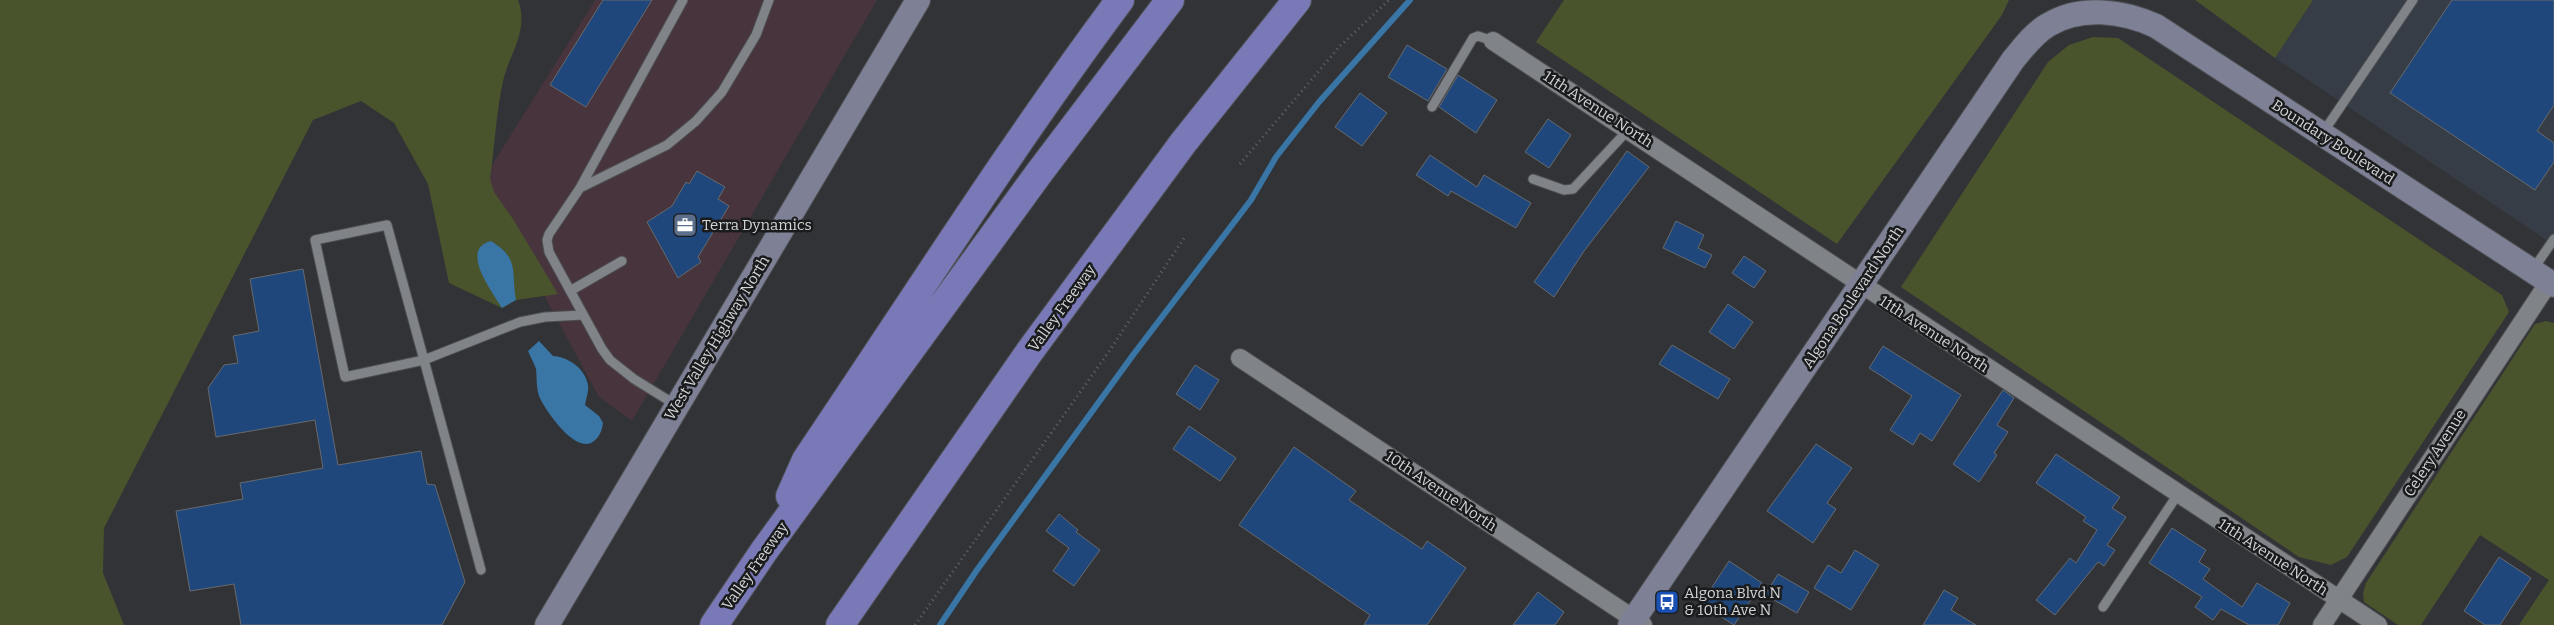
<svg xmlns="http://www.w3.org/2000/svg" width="2554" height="625" viewBox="0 0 2554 625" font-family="Bitter,serif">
  <rect width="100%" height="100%" fill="#313337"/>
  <path fill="#47343d" d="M595,0h282l-245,421 -33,-24 -117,-216z"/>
  <path fill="#373d46" d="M2313,0h241v245l-279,-187z"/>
  <path fill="#4a542c" d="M0,0h518c11,29 -7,52 -14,77 -8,33 -9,69 -14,102l4,13 19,27 45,75 -42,6 -14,8 -53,-25 -21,-99 -34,-61 -33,-22 -48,19 -209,408 -1,45 21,52h-124z
    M1564,0h445l-7,15 -165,229 -301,-202z
    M2195,0h118l-38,58z
    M2093,37l25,1 384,257 7,17 -162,245 -16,8 -32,-8 -398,-270 147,-225 21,-17z
    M2546,321l8,2v302h-35l30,-45 -69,-45 -59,90h-23l-34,-23 -1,-9 3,-10 169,-259z"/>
  <path fill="#3976a6" d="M491,241c29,18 20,30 25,59l-14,8c-10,-17 -43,-59 -11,-67z
    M539,341l14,15c15,1 32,12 35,29 1,6 -2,14 -3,20l14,11 4,7c-1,8 -4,16 -12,20 -18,8 -46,-33 -52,-47 -3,-10 -2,-18 -3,-27 -2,-6 -6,-13 -8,-18z"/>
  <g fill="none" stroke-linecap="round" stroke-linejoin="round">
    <path stroke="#3976a6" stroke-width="6" d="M940,625l37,-55 156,-215 118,-155 25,-43 43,-55 91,-102"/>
  </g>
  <path fill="#1f477b" stroke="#676a6e" d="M603,0h49l-66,107 -36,-22z
    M2452,0h102v105l-17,26 17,12v19l-19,28 -145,-97z
    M1407,45l40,24 -19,32 -40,-24z
    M1458,75l39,25 -21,33 -37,-26z
    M1360,93l27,20 -25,33 -27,-19z
    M1548,119l23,16 -22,33 -24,-16z
    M1627,151l22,16 -65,84 -30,46 -20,-15z
    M1430,155l47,32 7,-12 47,28 -15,25 -65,-37 -3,5 -32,-21z
    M697,171l28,16 -7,12 11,7 -31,51 3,5 -23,16 -31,-56 25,-16 14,-24 3,2z
    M1676,221l28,14 -6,13 14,7 -7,13 -42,-20z
    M1744,256l22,15 -12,17 -22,-15z
    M303,269l35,196 83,-14 6,33 8,1 30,97 -23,43h-201l-7,-41 -44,7 -14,-80 67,-12 -3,-16 83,-15 -8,-48 -99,17 -8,-49 16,-23 14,-2 -5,-27 26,-5 -9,-52z
    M1728,304l25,18 -19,27 -25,-17z
    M1672,345l58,34 -12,20 -59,-35z
    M1883,346l78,49 -29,46 -12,-8 -7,12 -23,-15 22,-34 -43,-28z
    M1195,365l24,15 -19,30 -24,-16z
    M2003,390l11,8 -17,27 11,7 -14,21 3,2 -18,27 -26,-18z
    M1189,426l47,32 -16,23 -47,-32z
    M1816,444l36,24 -25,35 9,6 -23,34 -46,-32z
    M1294,447l62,44 -7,9 73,49 5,-8 39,27 -39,57h-63l6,-10 -131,-90z
    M2056,454l64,43 -8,11 14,9 -19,28 8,5 -11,16 -6,-4 -43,53 -19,-15 34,-42 6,5 21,-33 -14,-9 3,-4 -50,-34z
    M1059,514l19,16 -2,2 24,18 -26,36 -21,-15 16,-23 -23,-17z
    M2172,528l34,22 -7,12 11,7 -7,10 39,28 15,-24 33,20 -12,22h-29l-28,-16 -8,11 -18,-13 7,-10 -53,-34z
    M1855,550l24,15 -28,45 -37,-22 14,-23 13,8z
    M2499,557l32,21 -31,47h-15l-21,-14z
    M1729,561l33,22 -28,42 -33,-21z
    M1778,574l31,18 -12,21 -32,-18z
    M1944,590l14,8 -7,12 25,15h-53z
    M1538,592l26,20 -9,13h-42z"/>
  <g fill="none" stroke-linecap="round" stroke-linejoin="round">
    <g stroke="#4d4f52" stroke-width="11">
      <path id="lane" d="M1432,107l41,-69 5,-2 18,6
        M2322,134l91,-134
        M1533,179l31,11 9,-1 56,-60
        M580,188l87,-43 29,-24 26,-29 34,-57 13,-35
        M2532,271l22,-32
        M570,291l52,-30
        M676,405l-42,-26 -24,-19 -8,-11 -53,-97 -2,-12 2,-6 31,-46 103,-188
        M481,570l-57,-210 -79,17 -30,-137 72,-15 37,135 96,-38 25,-5 38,-2
        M2103,607l75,-113"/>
    </g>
    <g stroke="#4d4f52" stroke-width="20">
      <path id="street" d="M1493,41l885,584
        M1240,358l403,267
        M2322,625l227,-343"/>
    </g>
    <g stroke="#4d4f52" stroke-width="26">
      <path id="secondary" d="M547,625l371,-625
        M1630,625l383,-565c10,-12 21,-27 35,-35 33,-20 75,-14 108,1l398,259"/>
    </g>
    <g stroke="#4d4f52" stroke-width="30">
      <path id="highway" d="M790,496l16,-36c104,-154 203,-311 314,-460
        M714,625l50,-74 275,-378 131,-173
        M840,625l190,-274 153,-208 114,-143"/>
    </g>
    <path stroke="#636568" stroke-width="3" stroke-dasharray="1 4" stroke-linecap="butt" d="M1240,164l100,-118 49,-46
      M915,625l195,-275 76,-115"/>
    <use href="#lane" stroke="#808387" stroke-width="9"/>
    <use href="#street" stroke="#808387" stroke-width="18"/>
    <use href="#secondary" stroke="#7e8095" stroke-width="24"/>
    <use href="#highway" stroke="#7a79b7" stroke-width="28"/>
  </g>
  <defs>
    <g id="office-square" transform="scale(1.25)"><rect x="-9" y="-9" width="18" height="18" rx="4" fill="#5c6f8a" stroke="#1a1b1c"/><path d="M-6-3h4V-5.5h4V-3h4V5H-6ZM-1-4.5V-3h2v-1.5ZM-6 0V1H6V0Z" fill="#fff"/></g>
    <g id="bus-square" transform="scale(1.25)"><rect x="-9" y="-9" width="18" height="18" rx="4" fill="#1a4fb4" stroke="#1a1b1c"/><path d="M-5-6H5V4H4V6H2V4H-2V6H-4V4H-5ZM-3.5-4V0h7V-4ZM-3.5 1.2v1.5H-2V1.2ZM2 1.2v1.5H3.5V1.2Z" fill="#fff"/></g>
  </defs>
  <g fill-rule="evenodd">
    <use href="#office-square" x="685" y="225"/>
    <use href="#bus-square" x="1667" y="602"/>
  </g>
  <g text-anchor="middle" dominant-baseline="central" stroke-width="5" stroke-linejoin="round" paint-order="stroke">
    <g font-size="15" fill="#d3d5d7" stroke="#1a1b1c">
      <text transform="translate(1598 109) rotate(33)">11th Avenue North</text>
      <text transform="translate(2333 142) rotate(33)">Boundary Boulevard</text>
      <text transform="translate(1853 297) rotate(-56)">Algona Boulevard North</text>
      <text transform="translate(1062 308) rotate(-54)">Valley Freeway</text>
      <text transform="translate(1934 334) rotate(33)">11th Avenue North</text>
      <text transform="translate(717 338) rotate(-59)">West Valley Highway North</text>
      <text transform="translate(2435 453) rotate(-57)">Celery Avenue</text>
      <text transform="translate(1441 491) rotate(34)">10th Avenue North</text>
      <text transform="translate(2273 557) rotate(33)">11th Avenue North</text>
      <text transform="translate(755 566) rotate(-55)">Valley Freeway</text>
    </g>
    <g font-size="15" fill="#d3d5d7" stroke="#1a1b1c" text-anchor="start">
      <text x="702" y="225">Terra Dynamics</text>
      <text x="1684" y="593">Algona Blvd N<tspan x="1684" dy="17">&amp; 10th Ave N</tspan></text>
    </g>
  </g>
</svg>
